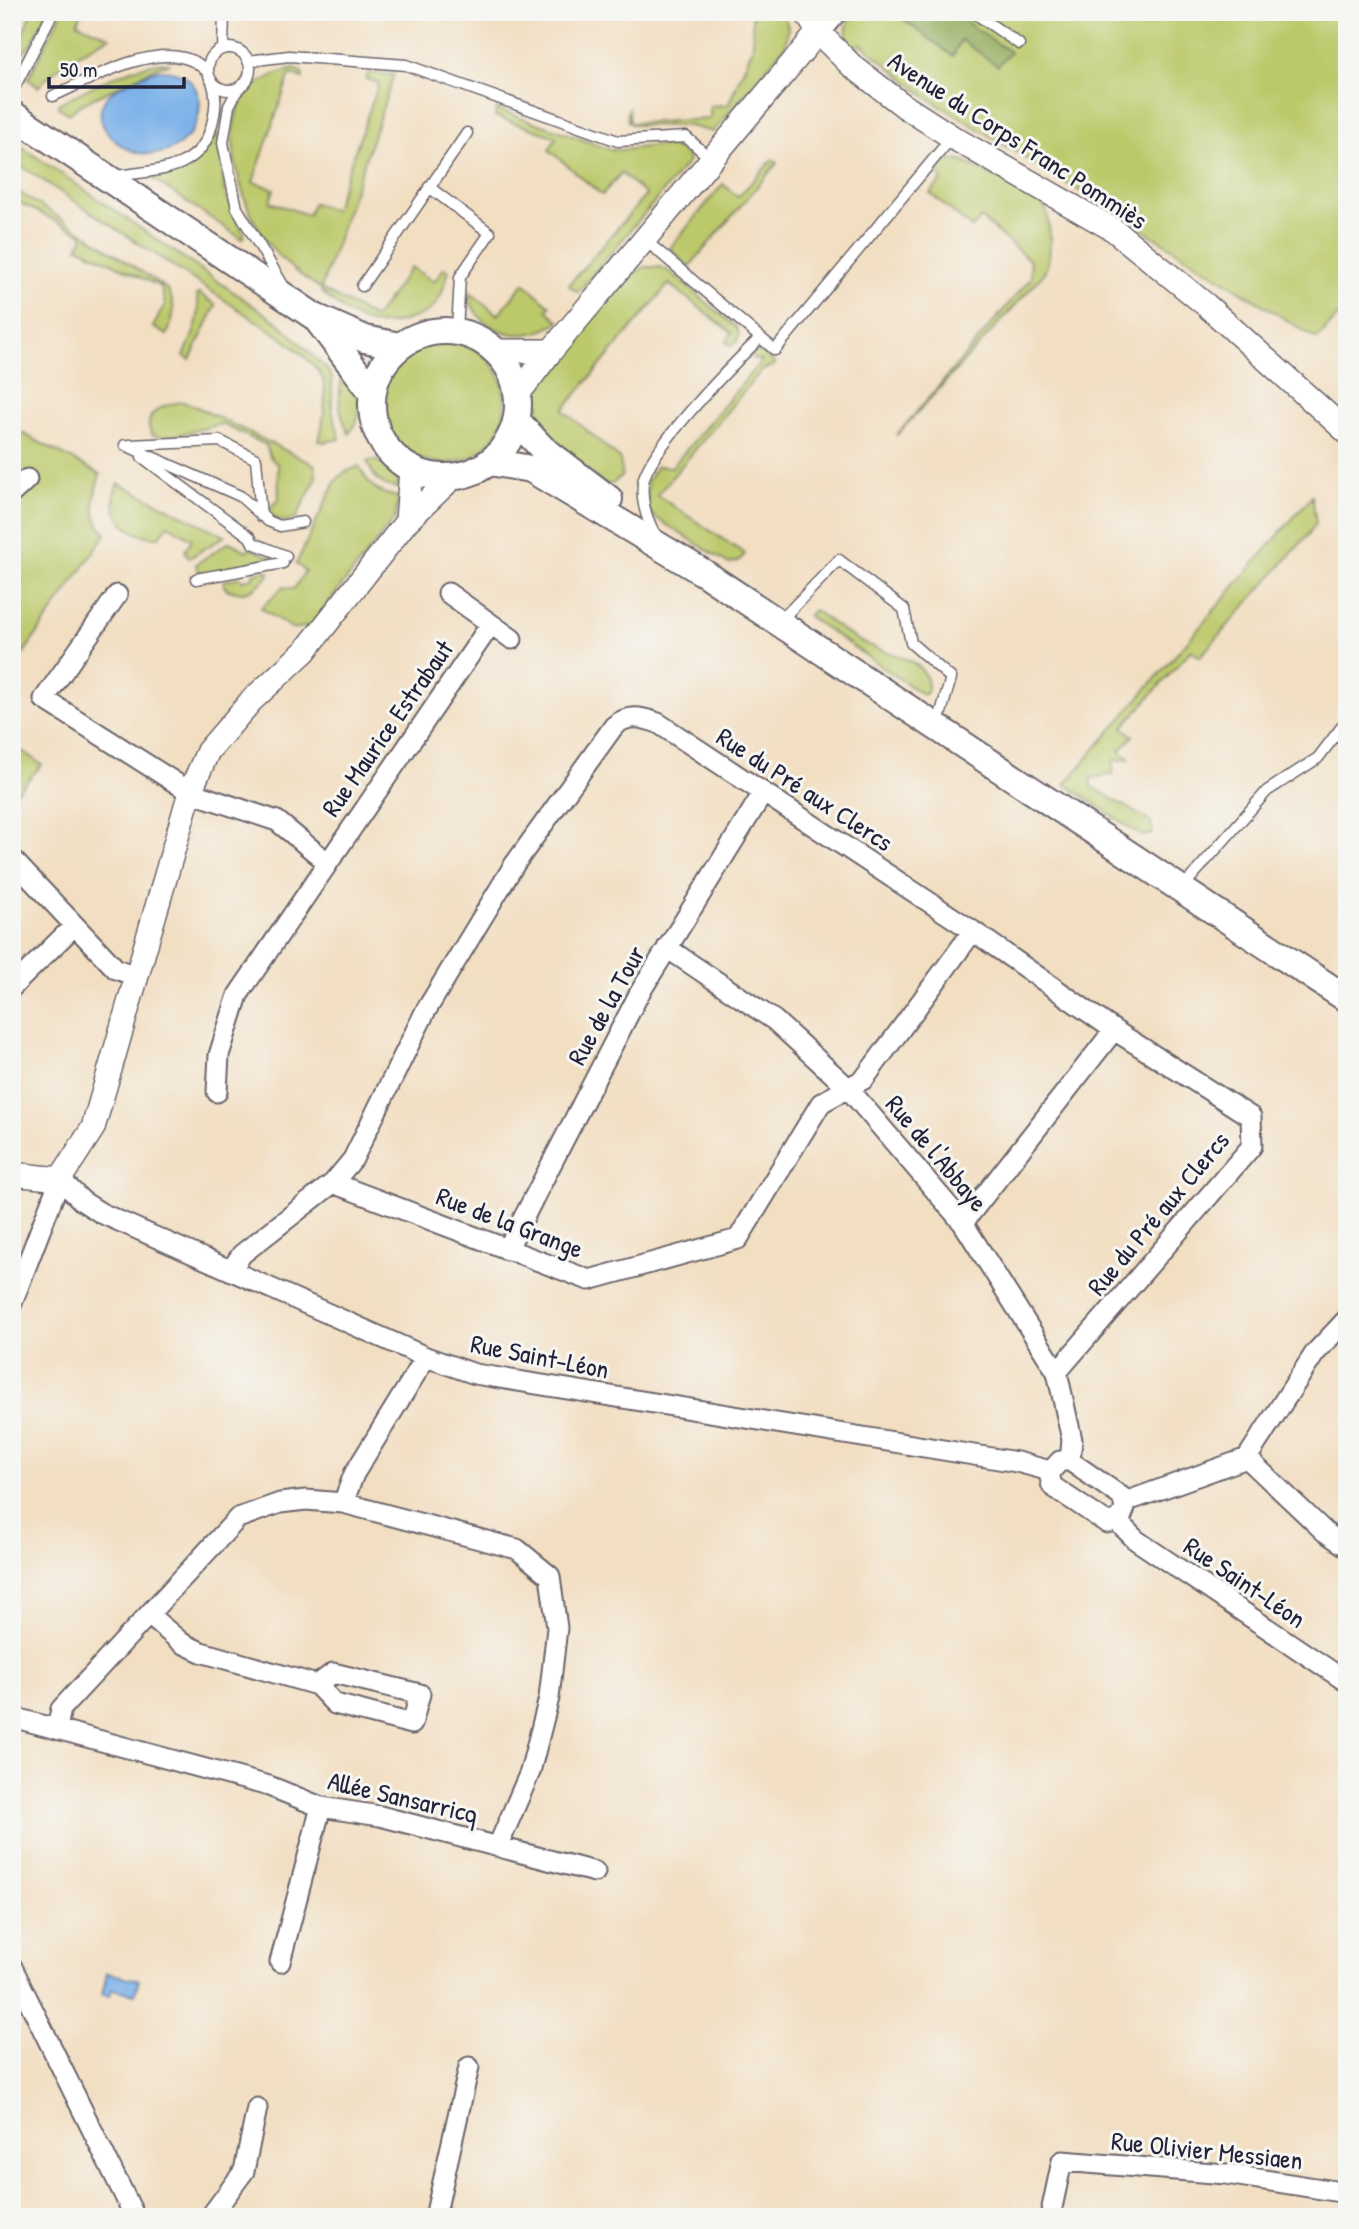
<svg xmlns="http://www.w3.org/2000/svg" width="1359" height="2229" viewBox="0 0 1359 2229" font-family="'Patrick Hand',sans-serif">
  <rect width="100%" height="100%" fill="#f6f6f2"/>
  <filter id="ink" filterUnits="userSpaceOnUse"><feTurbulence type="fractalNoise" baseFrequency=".0143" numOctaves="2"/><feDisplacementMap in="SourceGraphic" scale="14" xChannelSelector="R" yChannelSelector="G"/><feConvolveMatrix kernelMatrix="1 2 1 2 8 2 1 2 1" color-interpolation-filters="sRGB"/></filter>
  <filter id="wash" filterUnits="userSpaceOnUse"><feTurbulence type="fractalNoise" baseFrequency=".00686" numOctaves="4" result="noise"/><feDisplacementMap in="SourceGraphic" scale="28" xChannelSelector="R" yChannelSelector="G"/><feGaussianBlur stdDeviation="1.57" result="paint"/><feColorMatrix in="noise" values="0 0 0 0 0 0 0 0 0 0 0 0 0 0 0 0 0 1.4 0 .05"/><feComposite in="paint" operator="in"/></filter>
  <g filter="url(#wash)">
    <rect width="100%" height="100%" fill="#f2dec1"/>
    <path fill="#bcc96b" stroke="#6f7653" stroke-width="2" d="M32,12h15l-15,31 -20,21v-17l6,-3z
      M62,12h20l-5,11 33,14c-27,14 -51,27 -72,50l-10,-8z
      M752,12h31l5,15 -2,18 -73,87 -24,-6 -55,-1 -6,-3 -1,-10 2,-3 1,14 80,-4v-13l18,-1 25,-58z
      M852,12h495v303l-6,-2 -24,26 -177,-111 -211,-129 -69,-56 -4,10c-11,-11 -12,-28 -4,-41z
      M162,62l8,2 -10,2 -80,39 -11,9 -11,-7 1,-4c33,-16 66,-35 103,-41z
      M293,69l9,3 1,6 -13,-4 -37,108 21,7 -4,13 38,13 5,-12 21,7 45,-127 -13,-4 2,-6 26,2 -73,214 54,29 36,-51 23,15 10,-14 5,3c-4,10 -6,23 -12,31 -6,10 -16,13 -27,17 -41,14 -58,-1 -89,-27v-3c-18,-12 -36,-24 -50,-42 -25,-31 -48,-98 -33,-138 8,-22 33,-35 55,-40z
      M497,109c27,10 55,19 82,29 11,4 24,11 36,12 23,1 62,-16 74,11l-111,131 -9,-6 2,-4 75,-87 -25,-22 -19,22 -53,-45 7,-13 -61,-21z
      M216,135l3,1 5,55 21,45 -3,3 -89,-60 2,-3c28,-4 48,-15 61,-41z
      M12,140l268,184 47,45 5,9v32l8,29 -15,3 -6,-1c4,-16 10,-51 2,-66 -9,-14 -24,-25 -36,-35l-273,-180z
      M773,159l4,4 -88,104 -19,-19 53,-64 15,13z
      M949,160l13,1 80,38c9,18 12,60 0,77l-146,160 135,-158 -1,-17 -49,-43 -9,10 -42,-35 12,-13 -5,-10 3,-5z
      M12,188l74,46 81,55c10,16 7,29 0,46l-14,-8 12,-23 -4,-17 -83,-40 6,-12 -72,-36z
      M645,267h14l10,4 67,56 3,7 -2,8 -6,3 -5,-3 6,-9 -63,-49 -106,126 57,49 2,17 -10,8h-7c-21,-16 -69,-42 -78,-67 -4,-13 1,-24 6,-36l104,-110z
      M524,283l26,23 -3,4 12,11c-33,26 -84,13 -92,-31l31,25z
      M199,293l17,12 -26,55 -6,-4c9,-21 18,-37 13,-61z
      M383 402a61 61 0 1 1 122 0a61 61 0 1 1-122 0Z
      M752,351l12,1 11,12 -14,7 -104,124 88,59 -6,7 -10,3 -76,-48 -5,-8 -1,-27 10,-15 15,1 90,-107 -9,-1z
      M343,374c16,22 25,35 6,60 -11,-24 -12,-35 -6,-60z
      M183,402l10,3 122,60 1,14 -20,39c-12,6 -23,4 -27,-9l10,-10 -1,-34 -8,-8 -4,-12 -44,-21 -57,14 -13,-3c-12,-22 13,-32 31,-33z
      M12,431l12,3 76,40c-7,22 -11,43 6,60l-94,136z
      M373,460l17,5 8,15v8c-18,-2 -23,-9 -31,-26z
      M359,466c10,20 18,28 40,31l-4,21 -85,108 -17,3 -32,-21 22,-21 11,2 11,-18 -9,-7 39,-82 8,-9z
      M118,483l107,53 -36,22 -4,-7 7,-12 -24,-14 -9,12c-31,1 -54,-23 -41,-54z
      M1312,496l4,27 -8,12 -108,122 -9,-7 -68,77 10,9 -13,15 9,8 -16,2v14l-22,3v8l60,36 2,12 -11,2 -77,-52z
      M229,542l18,9 3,-3 18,8 7,-1v3l-38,10 -5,-3 -3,6 -24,2 -7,-2 -2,-7z
      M265,570l4,1v4c-13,14 -25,23 -44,13l-2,-7 18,-4 1,3 11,-2v-4z
      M814,610c16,11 33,26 52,34 21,11 64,13 62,46l-5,5 -115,-79z
      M12,744l30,21 -30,31z"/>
    <path fill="#95ad5f" stroke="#5c684d" stroke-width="2" d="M893,12h58l59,40 -12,14 -37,-26 -8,16z"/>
    <path fill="#7ab1e9" stroke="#4e6a92" stroke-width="2" d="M158,70c68,-1 46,94 -18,83 -25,-5 -55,-35 -30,-59 12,-11 33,-19 48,-24z
      M107,1973l32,7 -4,14 -23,-5 -2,7 -8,-1z"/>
  </g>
  <g filter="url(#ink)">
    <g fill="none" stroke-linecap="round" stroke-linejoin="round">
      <g stroke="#6b646a" stroke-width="13">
        <path id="service" d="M973,12l46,32
          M208 69a21 21 0 1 1 42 0a21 21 0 1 1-42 0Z
          M223,49l1,-37
          M248,61l41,-5 117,9 212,76 68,-4 25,22
          M239,87l-10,19 -6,37 14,65 46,77
          M12,92l41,-80
          M53,96c36,-16 102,-55 142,-34 4,2 9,7 13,10
          M115,176c41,-6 86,-4 97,-52 4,-16 5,-28 0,-43
          M429,187l61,46 -30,44 -3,54
          M645,240l130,110 177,-213
          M362,286l105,-153
          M125,445l115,51 28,25 12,5 23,-4
          M129,445l91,-4 36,18 5,57
          M142,457l108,80 3,6 33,13
          M655,534c-9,-16 -14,-32 -12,-51 3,-31 92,-121 117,-145
          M196,579l87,-16
          M779,622l60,-62 65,49 7,34 40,35 -13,45
          M1182,888l85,-97 51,-33 29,-38"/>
      </g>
      <g stroke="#6b646a" stroke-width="23">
        <path id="minor" d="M12,493l15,-14
          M448,593l64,46
          M117,595l-73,104 146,93 87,29 50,41
          M12,859l104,110 20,7
          M667,948l107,72 73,67 116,136 94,149 15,68 -2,21
          M12,987l62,-61
          M217,1092l2,-37 19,-60 253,-371
          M333,1183l256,97 149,-41 83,-136 43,-24 109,-148
          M963,1223l151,-193
          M507,1250l132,-256 124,-201
          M231,1270l11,-16 91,-71 20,-24 72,-147 89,-147 100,-139c14,-12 27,-9 44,-3l315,208 141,99 137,87 1,29 -195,226
          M12,1303l48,-124 22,22 19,12 325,144 49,17 542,88 33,9
          M1247,1458l78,74 22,15
          M1060,1461h10l52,36 3,11 -4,10 -14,5 -55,-37 -3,-13z
          M1125,1502l122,-44 68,-105 32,-34
          M343,1503l11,-29 72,-117
          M1117,1521l19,19 211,142
          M150,1616l32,27 19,9 116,33 18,19 77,20 8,-30 -87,-21 -16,12
          M12,1717l257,69 52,21 59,9 215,56
          M57,1728l4,-19 177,-191 42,-15 26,-3 37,3 174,46 33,27 7,52 -8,70 -19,74 -32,74
          M280,1962l41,-155
          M12,1967l123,250
          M210,2217l34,-46 13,-63
          M435,2217l34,-150
          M1050,2217l12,-56 164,13 121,19"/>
      </g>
      <g stroke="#6b646a" stroke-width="26">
        <path id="tertiary" d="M806,12l12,20 33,33 53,41 48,31 162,93 92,75 141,127
          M497,351h54
          M518,394l33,-43 284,-339
          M407,521l4,-52
          M12,1174l48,5 33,-51 97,-336 18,-41 43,-50 54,-50 102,-130 46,-44"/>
      </g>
      <g stroke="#6b646a" stroke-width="30">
        <path id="secondary" d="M12,114l303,203 50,22 34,7
          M316,318l56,74
          M372 404a73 73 0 1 1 146 0a73 73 0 1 1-146 0Z
          M517,421l25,27 67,51
          M490,462l41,7 173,104 643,426"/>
      </g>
      <use href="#service" stroke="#fff" stroke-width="10"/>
      <use href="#minor" stroke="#fff" stroke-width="19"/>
      <use href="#tertiary" stroke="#fff" stroke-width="23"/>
      <use href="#secondary" stroke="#fff" stroke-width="26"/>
    </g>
  </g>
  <g text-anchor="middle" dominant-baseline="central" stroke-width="6" stroke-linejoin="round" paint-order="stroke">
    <g font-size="26" fill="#22223b" stroke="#f6f6f2">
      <text transform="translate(1018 140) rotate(33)">Avenue du Corps Franc Pommiès</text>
      <text transform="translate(387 728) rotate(-55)">Rue Maurice Estrabaut</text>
      <text transform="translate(805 789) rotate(33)">Rue du Pré aux Clercs</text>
      <text transform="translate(606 1005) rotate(-61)">Rue de la Tour</text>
      <text transform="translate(937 1153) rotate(50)">Rue de l'Abbaye</text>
      <text transform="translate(1158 1213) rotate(-50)">Rue du Pré aux Clercs</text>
      <text transform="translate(510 1222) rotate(21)">Rue de la Grange</text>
      <text transform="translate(540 1356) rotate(11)">Rue Saint-Léon</text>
      <text transform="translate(1245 1582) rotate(34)">Rue Saint-Léon</text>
      <text transform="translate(403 1797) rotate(13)">Allée Sansarricq</text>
      <text transform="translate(1207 2150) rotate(6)">Rue Olivier Messiaen</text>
    </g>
  </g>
  <rect width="1359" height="2229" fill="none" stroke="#f6f6f2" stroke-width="42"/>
  <path d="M49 77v10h135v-10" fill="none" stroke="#22223b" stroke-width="3.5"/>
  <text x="60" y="77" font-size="21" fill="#22223b" stroke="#f6f6f2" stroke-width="5" paint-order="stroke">50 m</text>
</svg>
